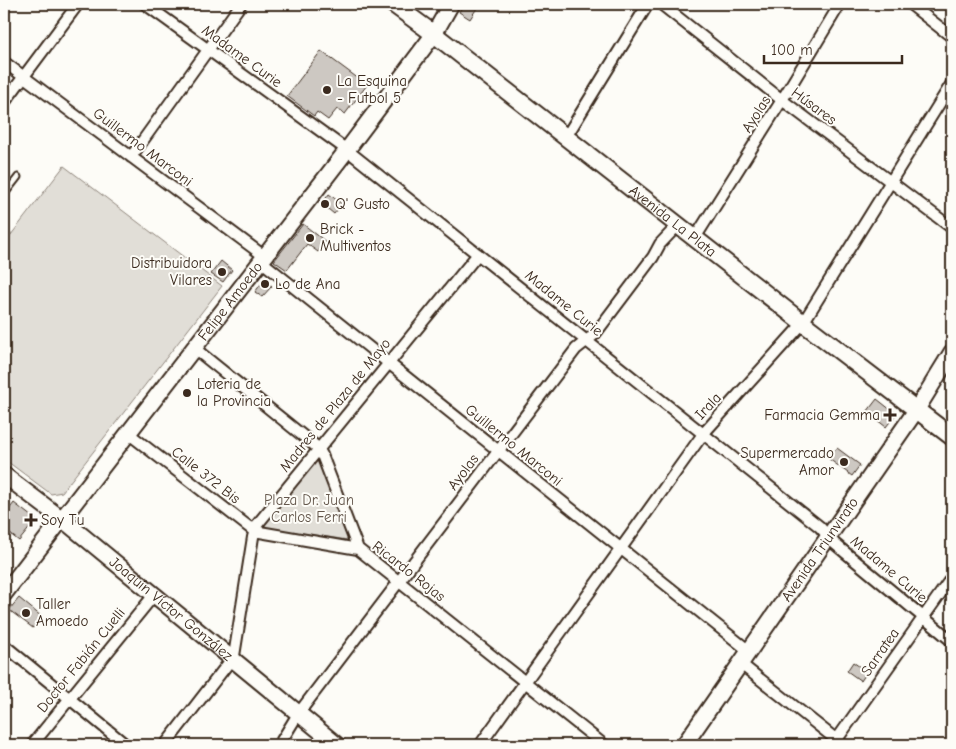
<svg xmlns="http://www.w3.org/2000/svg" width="956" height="749" viewBox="0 0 956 749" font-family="'Comic Neue',sans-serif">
  <rect width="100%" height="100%" fill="#fdfcf7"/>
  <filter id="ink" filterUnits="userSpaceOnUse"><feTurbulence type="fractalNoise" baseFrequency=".02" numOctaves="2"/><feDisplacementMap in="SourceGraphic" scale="10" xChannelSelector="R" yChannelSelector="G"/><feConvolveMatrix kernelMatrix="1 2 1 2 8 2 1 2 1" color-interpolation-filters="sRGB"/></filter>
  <g filter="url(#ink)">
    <path fill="#e1ded7" stroke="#8e847a" d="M64,166l158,120 -160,206 -11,2 -47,-35v-215z
      M317,458l31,82 -86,-13z"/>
    <path fill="#cdc8c2" stroke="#3b2a1e" d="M464,4h7l6,4 -7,11 -11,-7z
      M321,51l46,34 -22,29 -8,-5 -9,11 -11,-8 -3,4 -27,-20z
      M329,194l13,10 -8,10 -12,-10z
      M303,224l23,18 -8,10 -11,-8 -20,26 -13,-9z
      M221,261l11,9 -9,12 -12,-8z
      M264,280l8,6 -10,11 -7,-5z
      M877,399l19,15 -10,13 -19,-15z
      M837,448l23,17 -8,11 -23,-17z
      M14,503l22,17 -17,21 -15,-12v-13z
      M19,598l23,19 -9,11 -24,-18z
      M853,662l14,10 -6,9 -14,-10z"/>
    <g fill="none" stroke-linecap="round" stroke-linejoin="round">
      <g stroke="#3b2a1e" stroke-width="9">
        <path id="lane" d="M4,195l14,-18"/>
      </g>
      <g stroke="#3b2a1e" stroke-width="14">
        <path id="street" d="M145,4l202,146 473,377 15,17 117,97
          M661,4l121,96 170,128
          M910,4l42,33
          M4,62l260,194
          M4,103l74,-99
          M566,137l82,-133
          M131,157l110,-153
          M695,238l87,-138 58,-96
          M261,261l488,390
          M194,348l124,100 4,7 36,94 246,196
          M128,433l126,98 104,18
          M4,645l122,100
          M741,664l102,81
          M32,745l122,-150
          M165,745l69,-89 19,-119 3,-11 222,-272
          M279,745l19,-31 278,-365 19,-15 58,-77 7,-13 18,-19
          M480,745l223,-311 100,-111 149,-240
          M833,745l119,-168"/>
      </g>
      <g stroke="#3b2a1e" stroke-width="19">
        <g id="secondary">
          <path id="s1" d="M4,475l58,44 275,226"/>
          <path id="s2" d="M4,594l343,-444 87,-116 17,-30"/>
          <path id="s3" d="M684,745l233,-336 35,-57"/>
        </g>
      </g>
      <g stroke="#3b2a1e" stroke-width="20">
        <g id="primary">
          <path id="s4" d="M393,4l41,30 369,289 149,114"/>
        </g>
      </g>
      <use href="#lane" stroke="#fdfcf7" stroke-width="5"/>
      <use href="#street" stroke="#fdfcf7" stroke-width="10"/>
      <use href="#secondary" stroke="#fdfcf7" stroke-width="15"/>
      <use href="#primary" stroke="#fdfcf7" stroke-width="16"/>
    </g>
  </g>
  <g fill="#3b2a1e" stroke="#fdfcf7" stroke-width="2">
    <circle cx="327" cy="90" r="5"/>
    <circle cx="325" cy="204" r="5"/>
    <circle cx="310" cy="238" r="5"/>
    <circle cx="222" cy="272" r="5"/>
    <circle cx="265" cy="284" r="5"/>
    <circle cx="187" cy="393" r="5"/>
    <path d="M887.5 407.5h5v5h5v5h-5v5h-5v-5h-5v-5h5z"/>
    <circle cx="844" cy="462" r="5"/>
    <path d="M28.5 512.5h5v5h5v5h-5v5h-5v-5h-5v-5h5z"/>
    <circle cx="26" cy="613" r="5"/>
  </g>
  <g text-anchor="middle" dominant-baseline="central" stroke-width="4" stroke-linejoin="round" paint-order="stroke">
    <g font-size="15" fill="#3b2a1e" stroke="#fdfcf7">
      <text transform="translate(242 56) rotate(36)">Madame Curie</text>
      <text transform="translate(814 106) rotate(37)">Húsares</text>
      <text transform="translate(756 114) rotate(-58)">Ayolas</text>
      <text transform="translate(143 147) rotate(37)">Guillermo Marconi</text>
      <text stroke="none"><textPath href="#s4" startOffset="354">Avenida La Plata</textPath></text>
      <text stroke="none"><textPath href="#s2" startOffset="370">Felipe Amoedo</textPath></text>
      <text transform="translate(564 303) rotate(39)">Madame Curie</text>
      <text transform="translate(335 405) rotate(-51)">Madres de Plaza de Mayo</text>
      <text transform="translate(708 406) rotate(-47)">Irala</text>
      <text transform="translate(514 445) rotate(39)">Guillermo Marconi</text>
      <text transform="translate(463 472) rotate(-53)">Ayolas</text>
      <text transform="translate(206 475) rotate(38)">Calle 372 Bis</text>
      <text stroke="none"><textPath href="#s3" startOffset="238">Avenida Triunvirato</textPath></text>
      <text transform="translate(889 569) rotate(40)">Madame Curie</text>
      <text transform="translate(409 571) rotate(38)">Ricardo Rojas</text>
      <text stroke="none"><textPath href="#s1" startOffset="214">Joaquín Víctor González</textPath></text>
      <text transform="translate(880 652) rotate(-55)">Sarratea</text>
      <text transform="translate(81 660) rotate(-51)">Doctor Fabián Cuelli</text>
    </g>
    <g font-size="15" fill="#3b2a1e" stroke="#fdfcf7" text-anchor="start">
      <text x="337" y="81">La Esquina<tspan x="337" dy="17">- Futbol 5</tspan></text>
      <text x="335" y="204">Q' Gusto</text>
      <text x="320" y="229">Brick -<tspan x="320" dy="17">Multiventos</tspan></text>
      <text x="212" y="263" text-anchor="end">Distribuidora<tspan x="212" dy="17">Vilares</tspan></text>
      <text x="275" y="284">Lo de Ana</text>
      <text x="197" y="384">Loteria de<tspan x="197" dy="17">la Provincia</tspan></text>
      <text x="880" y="415" text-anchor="end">Farmacia Gemma</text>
      <text x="834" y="453" text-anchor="end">Supermercado<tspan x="834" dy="17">Amor</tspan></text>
      <text x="41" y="520">Soy Tu</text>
      <text x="36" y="604">Taller<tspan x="36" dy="17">Amoedo</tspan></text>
    </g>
    <g font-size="15" fill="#64574c" stroke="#fdfcf7">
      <text x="309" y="500">Plaza Dr. Juan<tspan x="309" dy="17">Carlos Ferri</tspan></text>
    </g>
  </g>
  <rect width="956" height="749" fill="none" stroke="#fdfcf7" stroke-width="20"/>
  <rect x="10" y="10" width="936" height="729" fill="none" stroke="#3b2a1e" stroke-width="2" filter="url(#ink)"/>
  <path d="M764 55v8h138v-8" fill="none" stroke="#3b2a1e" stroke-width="2.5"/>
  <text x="771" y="55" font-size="15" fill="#3b2a1e" stroke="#fdfcf7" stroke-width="4" paint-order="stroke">100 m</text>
</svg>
